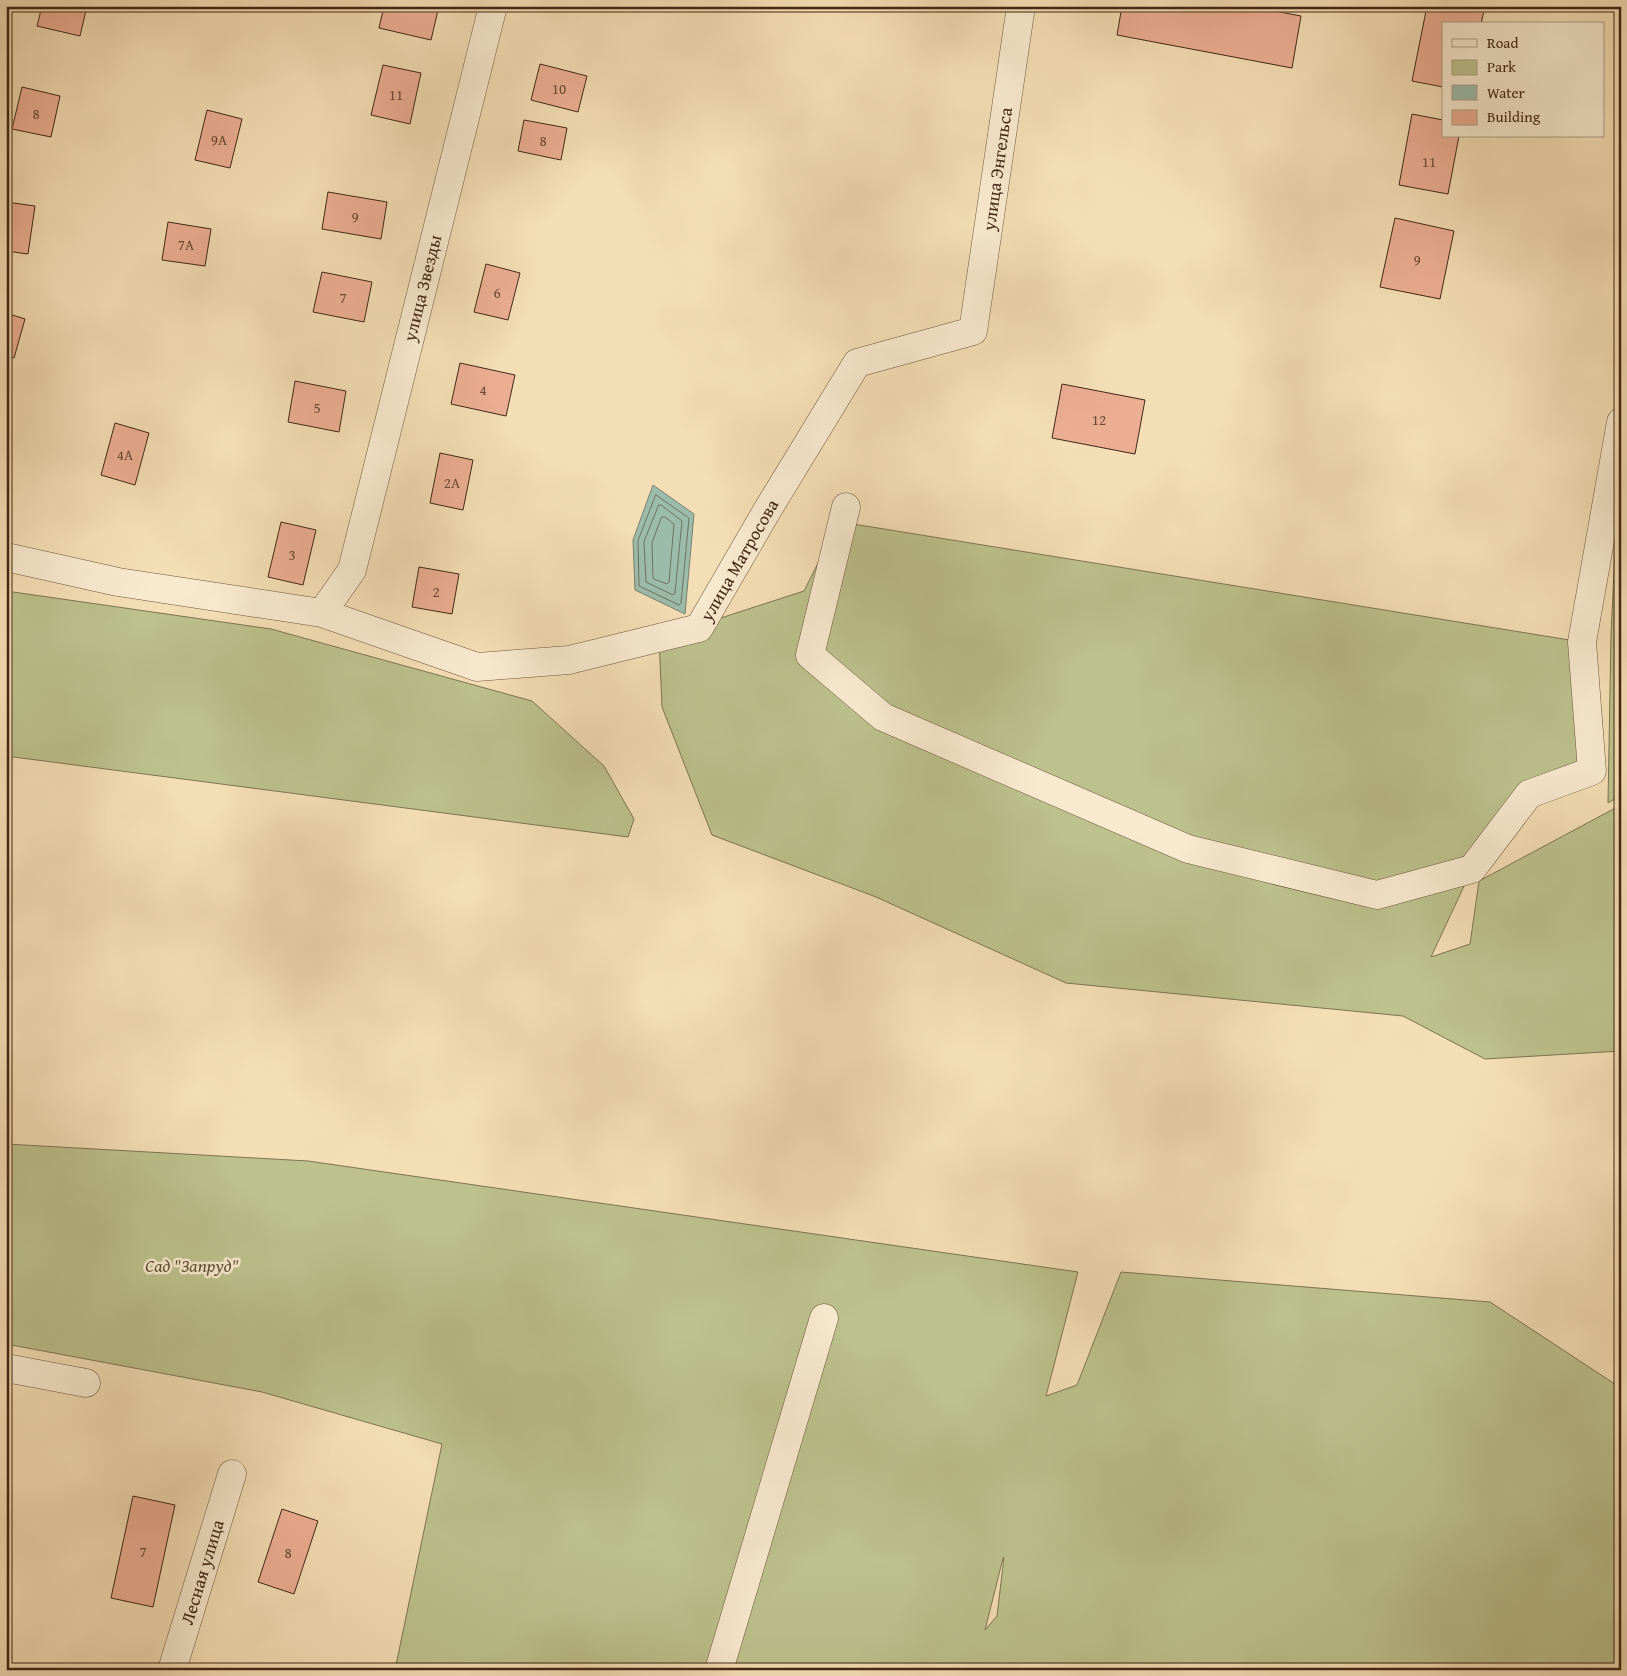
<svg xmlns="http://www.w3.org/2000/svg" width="1627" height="1676" viewBox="0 0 1627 1676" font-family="'Gentium Book Plus',serif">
  <rect width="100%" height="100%" fill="#f4deb5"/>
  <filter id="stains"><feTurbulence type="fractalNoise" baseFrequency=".004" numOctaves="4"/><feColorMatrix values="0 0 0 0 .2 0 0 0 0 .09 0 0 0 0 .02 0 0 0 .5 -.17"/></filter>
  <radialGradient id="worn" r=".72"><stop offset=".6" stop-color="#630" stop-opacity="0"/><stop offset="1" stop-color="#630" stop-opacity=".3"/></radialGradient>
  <path fill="#bcc18d" stroke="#7e7451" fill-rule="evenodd" d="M1621,422v373l-13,8 3,-168z
    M846,507l7,17 729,118 10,129 -63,23 -57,75 -41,88 39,-13 9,-63 142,-76v246l-136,8 -82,-43 -337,-33 -190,-86 -164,-62 -50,-128 -3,-69 145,-47z
    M6,591l265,38 261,72 72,65 30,53 -6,18 -622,-81z
    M6,1144l302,17 770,111 -32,124 31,-11 44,-113 369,30 131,86v282h-1226l47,-226 -180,-52 -256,-48zM1004,1557l-7,59 -12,14 18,-72z"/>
  <path fill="#9cbcab" stroke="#78806f" d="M653,485l41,29 -9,100 -50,-24 -2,-50z"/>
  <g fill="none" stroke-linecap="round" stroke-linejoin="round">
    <path stroke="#6e7260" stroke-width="1" d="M656,495l33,23 -8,85 -2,2 -40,-19 -1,-45z
      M659,505h2l21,16 -7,72 -2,2 -27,-13 -2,-40z
      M662,517h3l9,7 -5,58 -2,2 -13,-5 -1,-2 -1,-34z"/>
  </g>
  <path fill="#ecae93" stroke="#412715" d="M42,6h45l-7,30 -43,-10z
    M384,6h55l-8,34 -52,-12z
    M1122,6h126l53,10 -9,52 -175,-33z
    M1427,6h58l-4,18h-38v63l-31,-6z
    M540,64l47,12 -9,36 -47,-12z
    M383,65l38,8 -11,51 -39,-9z
    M22,87l38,9 -9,41 -39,-8z
    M207,110l35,9 -12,49 -35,-8z
    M1412,114l31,6v16h16l-11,58 -49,-9z
    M524,120l43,8 -6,32 -43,-9z
    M328,192l59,10 -6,37 -59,-10z
    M6,202l29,4 -7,48 -22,-3z
    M1395,218l59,13 -14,68 -60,-12z
    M168,222l43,7 -6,37 -43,-6z
    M486,264l34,9 -12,47 -34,-8z
    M322,272l50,10 -8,40 -51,-10z
    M6,313l19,6 -11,39 -8,-2z
    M460,363l55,12 -9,41 -55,-12z
    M295,381l51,10 -7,41 -51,-10z
    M1062,384l83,16 -10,54 -83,-16z
    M115,423l34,10 -14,52 -34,-10z
    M440,453l33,7 -10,50 -33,-7z
    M281,522l35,8 -13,55 -35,-8z
    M419,567l40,7 -7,40 -40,-7z
    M133,1496l42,9 -22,102 -42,-9z
    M282,1509l36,12 -24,73 -36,-12z"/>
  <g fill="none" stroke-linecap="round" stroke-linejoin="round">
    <g stroke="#6e553d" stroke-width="29">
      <path id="minor" d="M846,507l-36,148 73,62 305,132 189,46 95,-26 57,-75 63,-23 -10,-129 39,-220
        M6,557l112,25 204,31 30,-43 141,-564
        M322,613l155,54 92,-7 130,-32 69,-119 89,-146 116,-32 48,-325
        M6,1368l80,15
        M172,1670l60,-196
        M719,1670l105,-352"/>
    </g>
    <use href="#minor" stroke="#f8eacf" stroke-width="28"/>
  </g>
  <g text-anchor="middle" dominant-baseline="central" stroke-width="5" stroke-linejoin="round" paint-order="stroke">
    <g font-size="15" fill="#6c4934">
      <text x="559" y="88">10</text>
      <text x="396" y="94">11</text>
      <text x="36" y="113">8</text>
      <text x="219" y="139">9А</text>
      <text x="543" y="140">8</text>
      <text x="1429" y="161">11</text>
      <text x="355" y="216">9</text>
      <text x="186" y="244">7А</text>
      <text x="1417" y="259">9</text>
      <text x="497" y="292">6</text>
      <text x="343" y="297">7</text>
      <text x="483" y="389">4</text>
      <text x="317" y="407">5</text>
      <text x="1099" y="419">12</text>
      <text x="125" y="454">4А</text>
      <text x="452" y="482">2А</text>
      <text x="292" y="554">3</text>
      <text x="436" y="591">2</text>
      <text x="143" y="1551">7</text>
      <text x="288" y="1552">8</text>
    </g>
    <g font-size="18" fill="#412715" stroke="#f8eacf">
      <text transform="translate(997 169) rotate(-82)">улица Энгельса</text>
      <text transform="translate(422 288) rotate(-76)">улица Звезды</text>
      <text transform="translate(739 560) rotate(-60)">улица Матросова</text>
      <text transform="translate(202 1572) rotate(-73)">Лесная улица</text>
    </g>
    <g font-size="18" font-style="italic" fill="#604e33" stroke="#f8eacf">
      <text x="192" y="1265">Сад "Запруд"</text>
    </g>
  </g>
  <rect width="1627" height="1676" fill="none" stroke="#f4deb5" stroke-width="25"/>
  <rect x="8" y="8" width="1612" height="1661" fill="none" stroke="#412715" stroke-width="2.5"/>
  <rect x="12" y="12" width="1602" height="1651" fill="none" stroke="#412715"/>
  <rect x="1442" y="22" width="162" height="115" fill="#f8eacf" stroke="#af9c85"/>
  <rect x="1452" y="39" width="25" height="8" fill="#f8eacf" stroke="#af9c85"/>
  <text x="1487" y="48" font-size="15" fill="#412715">Road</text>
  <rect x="1452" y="60" width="25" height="15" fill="#bcc18d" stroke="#af9c85"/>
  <text x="1487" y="72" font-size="15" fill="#412715">Park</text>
  <rect x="1452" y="85" width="25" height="15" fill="#9cbcab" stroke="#af9c85"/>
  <text x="1487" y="98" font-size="15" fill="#412715">Water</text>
  <rect x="1452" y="110" width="25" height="15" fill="#ecae93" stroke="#af9c85"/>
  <text x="1487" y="122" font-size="15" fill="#412715">Building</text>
  <rect width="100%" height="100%" filter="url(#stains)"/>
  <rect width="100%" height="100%" fill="url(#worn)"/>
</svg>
